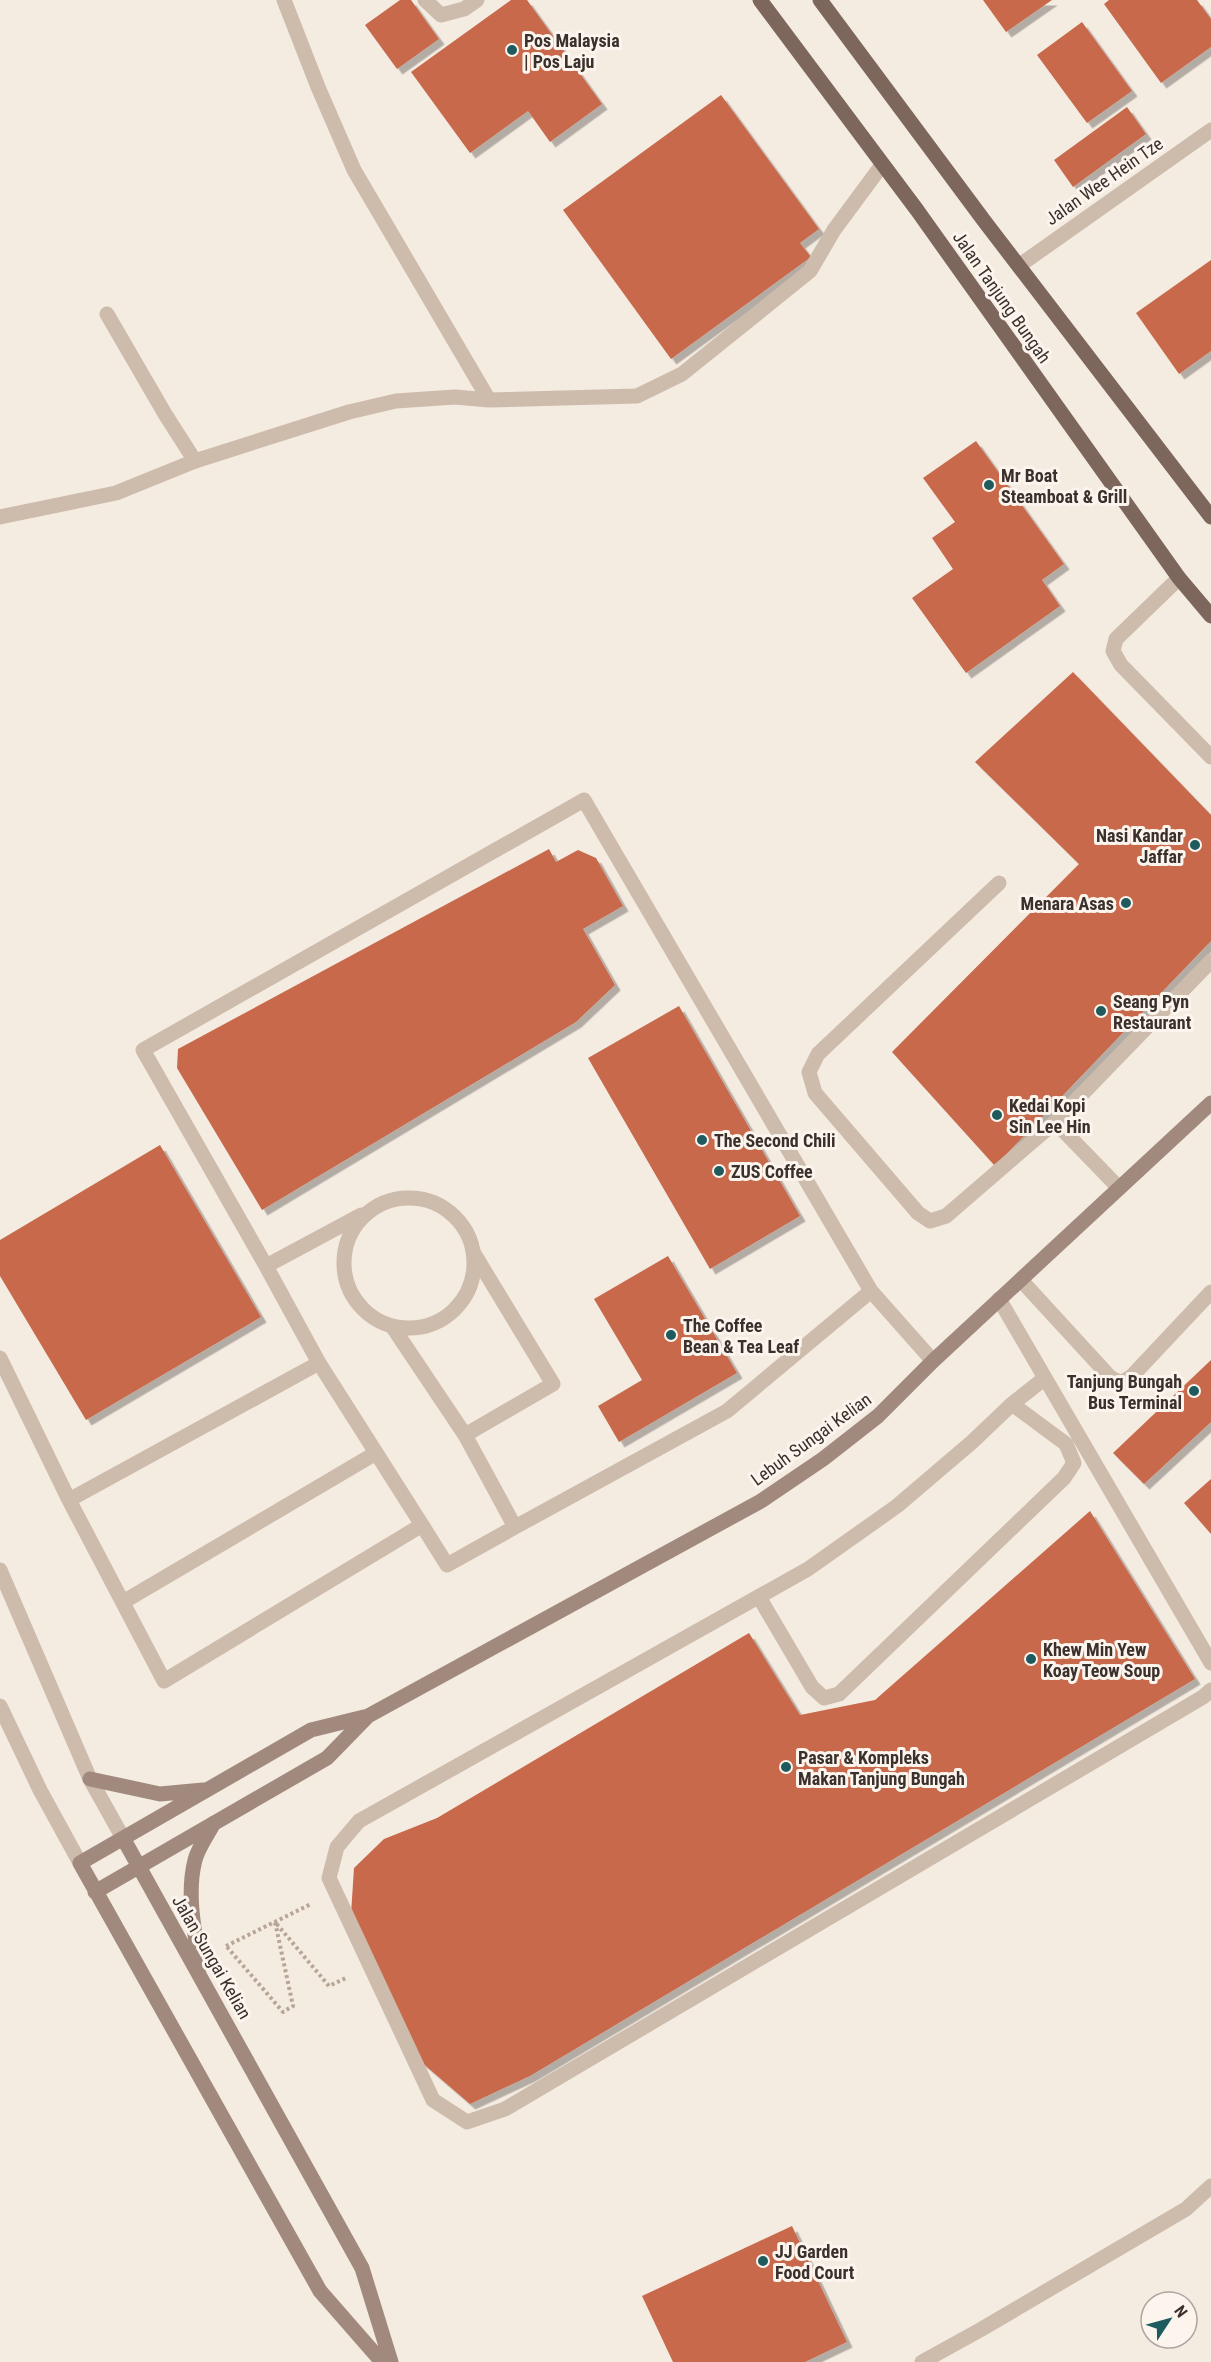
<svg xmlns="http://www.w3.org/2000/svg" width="1211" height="2362" viewBox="0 0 1211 2362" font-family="'Roboto Condensed',sans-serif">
  <defs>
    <filter id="shadow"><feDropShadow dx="5.5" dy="5.5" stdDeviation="0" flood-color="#0004"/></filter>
  </defs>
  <rect width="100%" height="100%" fill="#f4ebe1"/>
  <path fill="#c8694b" filter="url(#shadow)" d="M400,0h11l28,39 -42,30 -32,-44z
    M511,0h16l75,104 -52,38 -22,-31 -58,42 -59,-81z
    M983,0h69l-46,32z
    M1109,0h88l14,19v28l-50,36 -57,-79z
    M1082,22l50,69 -45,32 -50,-68z
    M721,95l98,134 -19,14 11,14 -140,102 -108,-149z
    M1127,107l19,27 -73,53 -19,-27z
    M1211,260v91l-32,23 -43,-61z
    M976,441l88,123 -22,16 18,26 -94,67 -54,-75 41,-29 -21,-31 23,-16 -32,-44z
    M1073,672l138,143v126l-216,225 -103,-114 187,-188 -104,-102z
    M549,849l7,13 22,-12 18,8 27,48 -40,23 32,56 -39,37 -314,188 -85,-142 1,-19z
    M679,1006l121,210 -90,53 -122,-211z
    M160,1145l101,172 -175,103 -86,-144v-36z
    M668,1256l69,117 -118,69 -21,-36 44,-26 -48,-81z
    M1211,1360v62l-67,62 -31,-31z
    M1211,1479v55l-27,-31z
    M1090,1511l105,168 -665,397 -60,28 -50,-43 -69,-147 3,-46 30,-29 53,-21 312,-185 51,82 75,-15z
    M792,2226l55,116 -42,20h-132l-31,-66z"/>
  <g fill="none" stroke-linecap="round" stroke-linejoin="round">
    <path stroke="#b9a596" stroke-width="4" stroke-dasharray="3 3" stroke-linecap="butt" d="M226,1946l85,-42
      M227,1947l56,65 10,-6 -18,-84 54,64 17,-8"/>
    <path stroke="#cdbbac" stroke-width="15" d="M425,0l16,15 23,-6 13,-9
      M107,314l58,100 30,47
      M1179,578l-63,61 -3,12 8,14 90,92
      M999,883l-181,171 -9,18 6,21 103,120 12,8 16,-5 109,-94 64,66
      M1055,1122l156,-161
      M344 1263a65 65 0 1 1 130 0a65 65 0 1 1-130 0Z
      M473,1252l80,132 -88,51 50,92 212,-116 144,-120
      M266,1266l95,-51
      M1021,1280l89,97 11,6 11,-7 79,-84
      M999,1299l212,364
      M392,1326l73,109
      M0,1358l69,142 95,181 258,-156 -103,-162 -250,137
      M319,1363l-53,-97 -123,-216 441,-250 287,491 62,70
      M1045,1378l-33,26 -40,38 -75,64 -89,63 -449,252 -22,26 -8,31 104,222 34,22 38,-13 698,-412 8,-7
      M422,1525l25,40 68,-38
      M759,1597l53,90 12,11 15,-4 225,-216 10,-15 -8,-19 -54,-40
      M123,1602l253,-149"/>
    <path stroke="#cdbbac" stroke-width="15" d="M284,0l34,87 36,83 135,230
      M1020,265l191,-135
      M0,517l116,-24 79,-32 154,-49 47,-11 59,-4 34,3 148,-4 45,-22 128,-103 24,-41 48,-65
      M0,1570l90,209 33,59
      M0,1706l40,84 40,73
      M922,2362l58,-32 206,-121 25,-23"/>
    <path stroke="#a18a7d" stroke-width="15" d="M90,1779l70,15 43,-4
      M123,1838l239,430 29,94
      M95,1892l232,-134 41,-42
      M200,1967c-5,-35 -14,-72 -5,-107 3,-12 13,-26 19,-37
      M382,2362l-62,-71 -240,-428 231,-133 57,-14 393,-215 62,-42 55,-43 55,-55 278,-258"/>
    <path stroke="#7d675c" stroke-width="15" d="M760,0l157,210 262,368 32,38
      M820,0l165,222 226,295"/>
  </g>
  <g fill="#1f5a5e" stroke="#fbf5ee" stroke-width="2">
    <circle cx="512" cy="50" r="6"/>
    <circle cx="989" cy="485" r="6"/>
    <circle cx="1195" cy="845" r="6"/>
    <circle cx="1126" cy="903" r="6"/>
    <circle cx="1101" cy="1011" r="6"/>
    <circle cx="997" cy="1115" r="6"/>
    <circle cx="702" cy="1140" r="6"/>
    <circle cx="719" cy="1171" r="6"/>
    <circle cx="671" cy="1335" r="6"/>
    <circle cx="1194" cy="1391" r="6"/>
    <circle cx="1031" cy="1659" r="6"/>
    <circle cx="786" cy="1767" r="6"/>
    <circle cx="763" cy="2261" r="6"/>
  </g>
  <g text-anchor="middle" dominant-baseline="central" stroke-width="6" stroke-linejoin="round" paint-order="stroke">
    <g font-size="18" font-weight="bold" fill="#3b302b" stroke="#fbf5ee" text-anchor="start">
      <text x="524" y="40">Pos Malaysia<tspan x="524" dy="21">| Pos Laju</tspan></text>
      <text x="1001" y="475">Mr Boat<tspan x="1001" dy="21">Steamboat &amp; Grill</tspan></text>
      <text x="1183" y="835" text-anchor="end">Nasi Kandar<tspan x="1183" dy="21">Jaffar</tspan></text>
      <text x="1114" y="903" text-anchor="end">Menara Asas</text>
      <text x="1113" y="1001">Seang Pyn<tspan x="1113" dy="21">Restaurant</tspan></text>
      <text x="1009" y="1105">Kedai Kopi<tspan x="1009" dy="21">Sin Lee Hin</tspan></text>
      <text x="714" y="1140">The Second Chili</text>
      <text x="731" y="1171">ZUS Coffee</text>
      <text x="683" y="1325">The Coffee<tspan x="683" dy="21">Bean &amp; Tea Leaf</tspan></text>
      <text x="1182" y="1381" text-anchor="end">Tanjung Bungah<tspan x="1182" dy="21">Bus Terminal</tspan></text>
      <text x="1043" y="1649">Khew Min Yew<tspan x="1043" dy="21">Koay Teow Soup</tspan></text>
      <text x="798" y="1757">Pasar &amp; Kompleks<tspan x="798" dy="21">Makan Tanjung Bungah</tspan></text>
      <text x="775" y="2251">JJ Garden<tspan x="775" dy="21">Food Court</tspan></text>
    </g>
    <g font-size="18" fill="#3b302b" stroke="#fbf5ee">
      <text transform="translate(1104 181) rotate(-35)">Jalan Wee Hein Tze</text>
      <text transform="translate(1002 297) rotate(55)">Jalan Tanjung Bungah</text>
      <text transform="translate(811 1439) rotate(-36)">Lebuh Sungai Kelian</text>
      <text transform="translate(212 1957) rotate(60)">Jalan Sungai Kelian</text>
    </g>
  </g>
  <g transform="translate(1169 2320) rotate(54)"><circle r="28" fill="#fbf5ee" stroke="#aea6a0" stroke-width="1.5"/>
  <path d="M0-4.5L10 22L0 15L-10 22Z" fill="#1f5a5e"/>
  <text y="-9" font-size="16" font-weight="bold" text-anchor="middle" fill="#3b302b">N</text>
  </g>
</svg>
